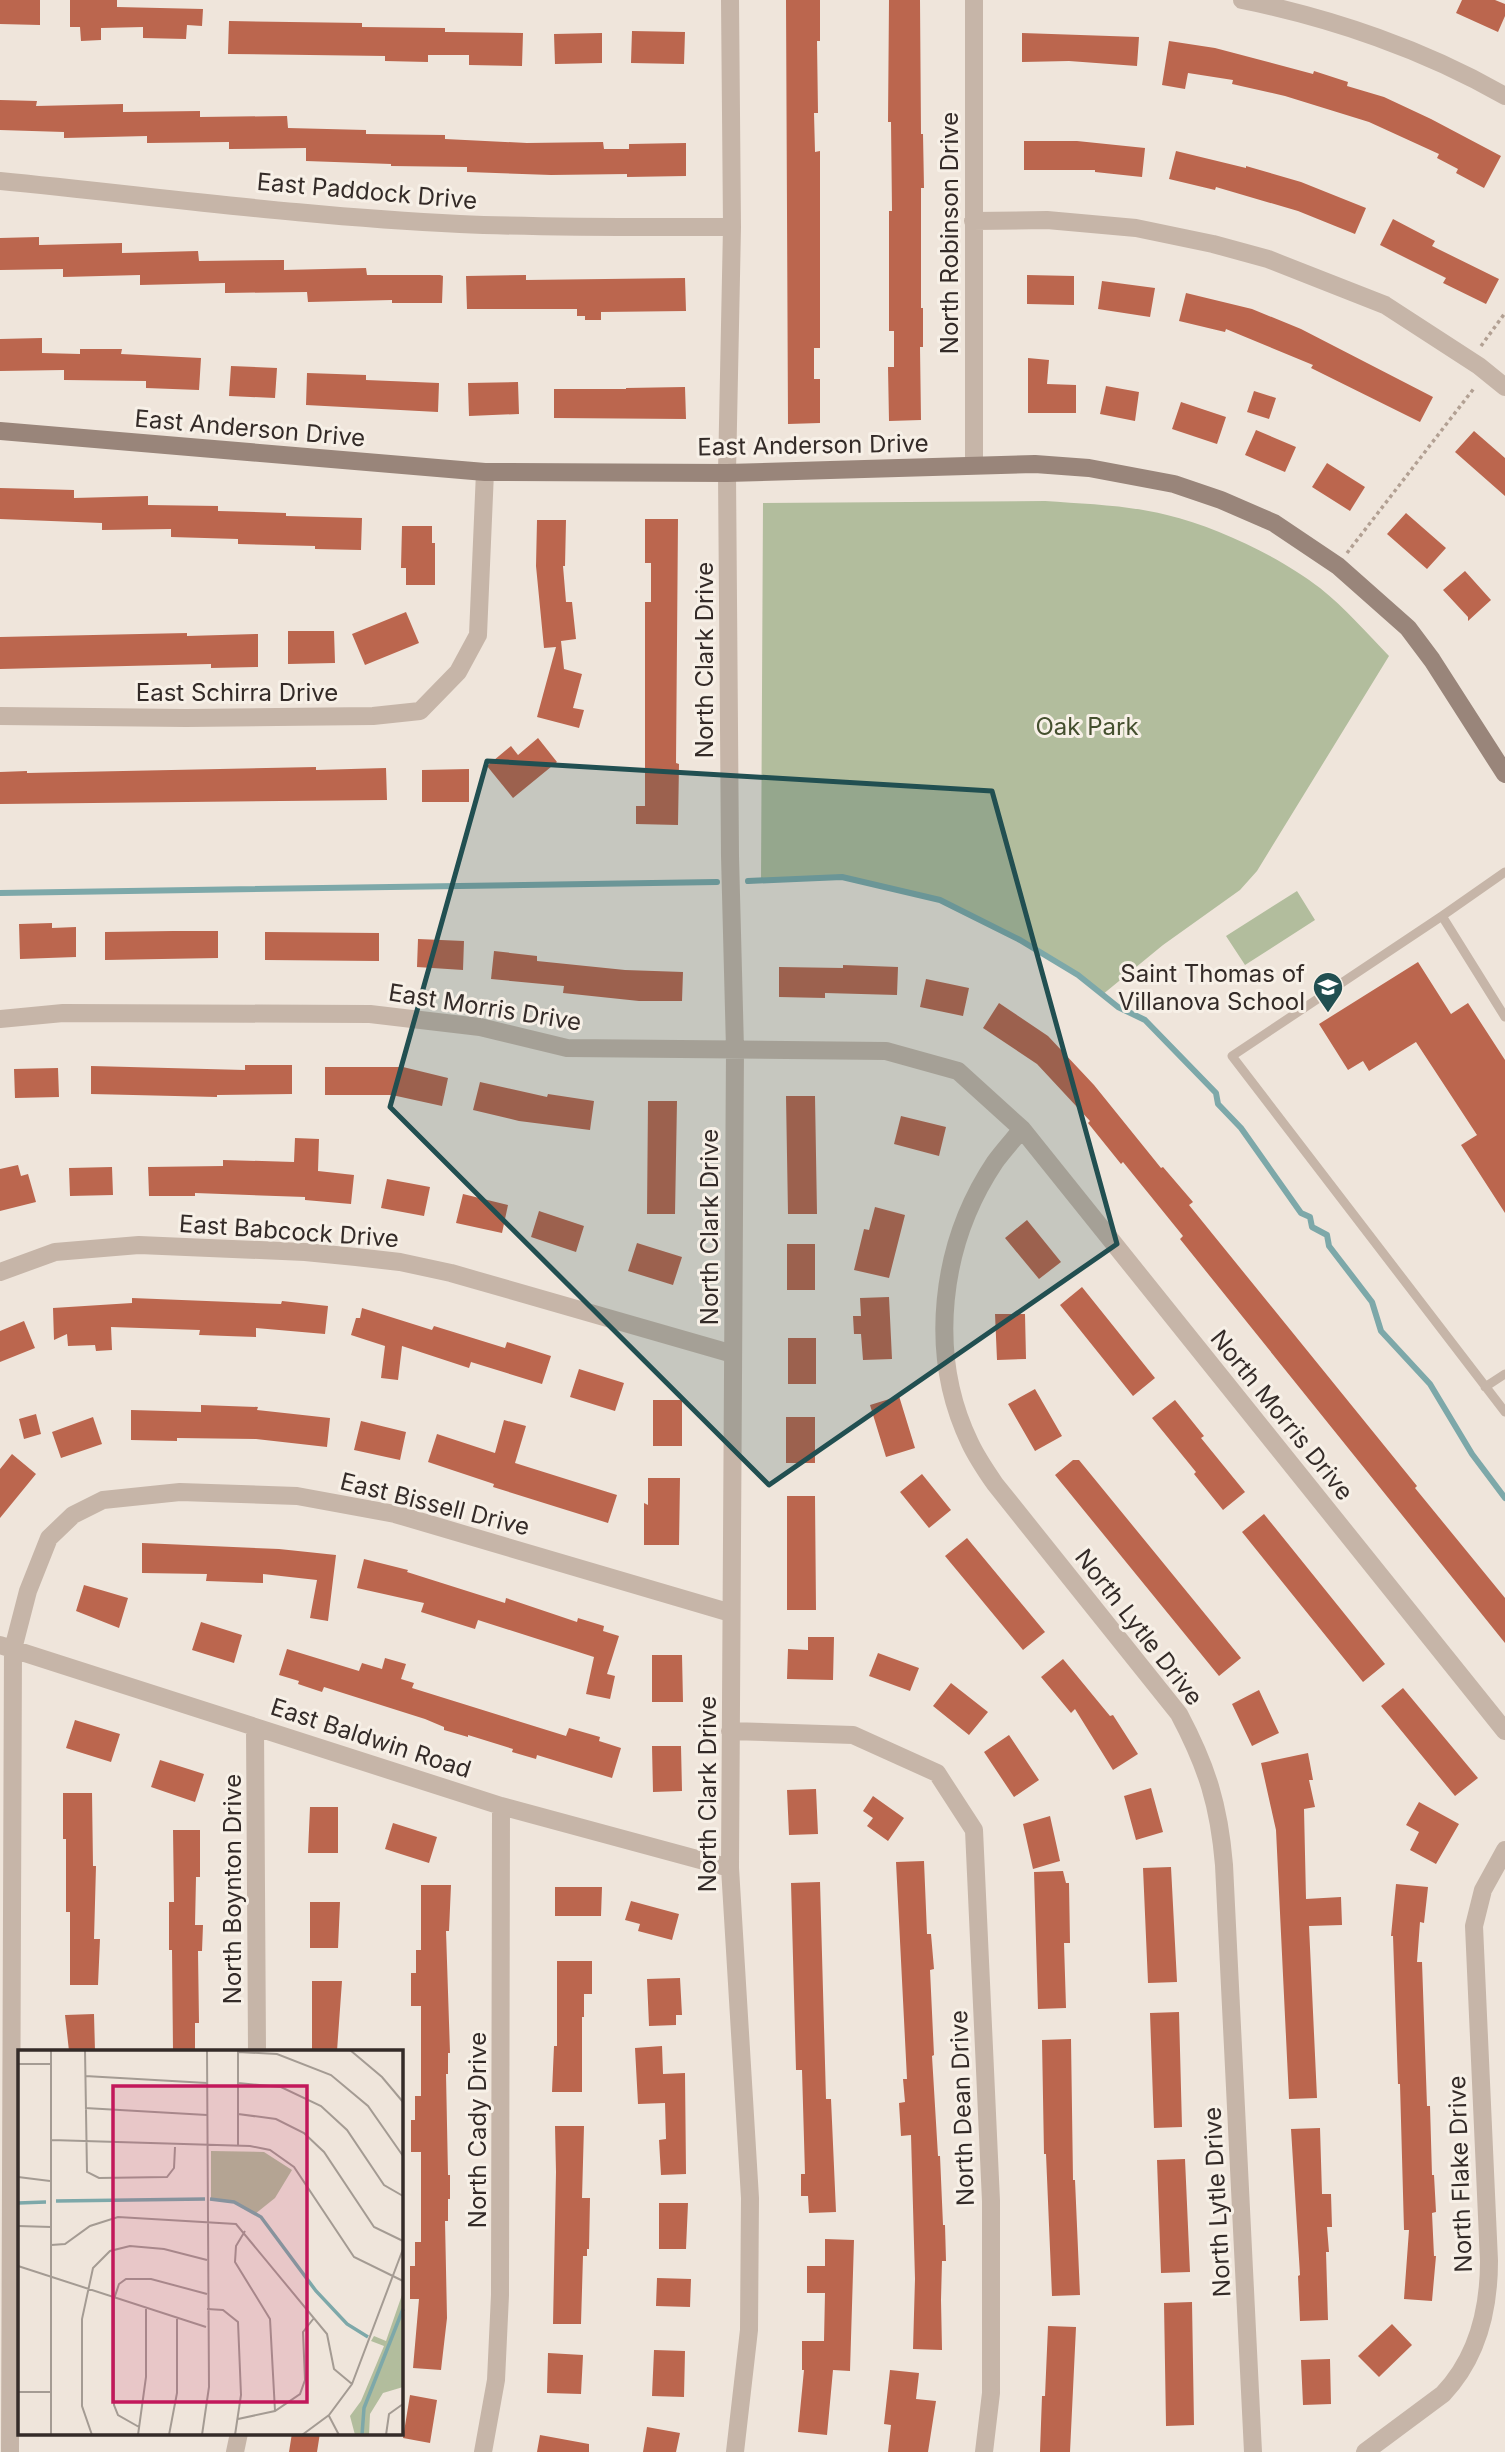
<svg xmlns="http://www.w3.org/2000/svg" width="1505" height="2452" viewBox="0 0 1505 2452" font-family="Inter,sans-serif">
  <rect width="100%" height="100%" fill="#efe5db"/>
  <path fill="#b2bd9d" d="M1045,501c41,3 82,4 122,14 50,12 113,42 153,73 25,20 47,45 69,68l-132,215 -17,19 -77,55 -61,50 -24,-20 -58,-35 -80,-40 -98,-23 -81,3 2,-377z
    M1297,891l18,29 -70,45 -19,-29z"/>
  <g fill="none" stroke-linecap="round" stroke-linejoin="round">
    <path stroke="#7da8a9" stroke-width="6" d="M748,881l94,-4 98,23 80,40 58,35 40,32 27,13 71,73 2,11 23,24 60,85 9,4 2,10 15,8 2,11 43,56 9,29 49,53 42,70 33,44
      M0,893l717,-11"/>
  </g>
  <path fill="#bb664e" d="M0,0h40v25l-40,-1z
    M70,0h47v7l86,2 -1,17 -15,-1 -1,14 -43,-1v-11l-42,1v12l-20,1 -1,-14h-10z
    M786,0h34v41h-3l1,72h-4l1,39 5,-1v197h-6v31h6v44l-32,1z
    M889,0h31l1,134h2l1,54h-3v120h2v39h-3l1,73 -32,1 -1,-54h6v-36h-5v-120h3l-1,-89h-3z
    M1462,0h33l10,4v12l-7,16 -42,-19z
    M229,21l133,2v4l83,1v4l78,1 -1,33 -53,-1v-10h-41v7l-43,-1v-5l-157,-2z
    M632,31l53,1 -1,32 -53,-1z
    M602,33v30l-47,1 -1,-30z
    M1022,33l117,4 -2,29 -68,-5 -47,1z
    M1169,41l46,7 98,26 1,-3 34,11 -1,4 37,11 47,22 70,37 -17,32 -28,-15 2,-4 -21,-11 2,-4 -70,-32 -84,-26 -53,-12 1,-4 -45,-7 -3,16 -23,-4z
    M0,100l37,1 -1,5 87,-2v8l77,-1v6l87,-1 1,12 78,2v4l79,1v4l82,4 76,-1 1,7h25v-5l57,-1v33l-59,1v-3l-76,1 -84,-3v-5l-76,-1v-2l-85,-3v-13l-77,1v-7l-82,1v-7l-83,2v-6l-64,-2z
    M1024,141h53l68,7 -3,29 -47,-5v-2h-71z
    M1176,151l70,17v-2l55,16 65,26 -11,26 -57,-23 -82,-24 -1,3 -46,-11z
    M1393,219l42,22 -3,5 67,33 -13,25 -43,-21 3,-5 -66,-33z
    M39,237v8l83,-2v10l76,-2 1,10 85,-1v10l82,-2 1,7h73l3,1 -1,27h-50v-3l-84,2 -1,-10 -82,1v-10l-85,2v-10l-77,2v-8l-63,1v-32z
    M526,275v5l159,-2 1,33 -85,1v8h-16v-4h-8v-7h-110l-1,-33z
    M1027,275l47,1v29l-47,-1z
    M1102,281l53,7 -5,29 -52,-8z
    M1186,293l66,16 49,20 132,68 -13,25 -109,-54 2,-3 -87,-36 -1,3 -46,-11z
    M42,338v15l38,1v-5h42l-1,5 80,4 -2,32 -53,-2v-7l-82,-1v-10l-64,1v-32z
    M1028,358l21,2 -2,24 29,1v28h-48z
    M231,366l46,2 -2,30 -46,-2z
    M307,373l59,2v5l73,3 -1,29 -132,-7z
    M518,382l1,32 -50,2 -1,-33z
    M1106,386l33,6 -4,29 -35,-7z
    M685,387l1,32 -132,-1v-29h72v-1z
    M1254,391l22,7 -7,21 -22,-7z
    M1181,402l45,15 -9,27 -45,-15z
    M1256,430l40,17 -11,25 -40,-17z
    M1474,431l31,27v38l-50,-44z
    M1327,463l38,24 -15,24 -38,-24z
    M0,488l74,2v8l74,-2v9l70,1v5l68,2v3l76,2 -1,32 -46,-1v-3l-77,-2v-5l-67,-2v-8l-69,1v-7l-102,-4z
    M1406,513l40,35 -19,21 -40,-35z
    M645,519h33l-2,244 3,1 -1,61 -42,-1v-18h9v-204h6v-39h-6z
    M537,520h29l-1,46h-2l3,36h6l4,37 -15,2 3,28 18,5 -9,34 11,2 -5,18 -42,-11 19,-70 -12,1 -8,-82z
    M402,526h30v17h3v42h-29v-17h-5z
    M1465,571l26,29 -23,21v-4l-25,-27z
    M406,612l13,31 -54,22 -13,-31z
    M288,631h46l1,32 -47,1z
    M187,633v3l71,-2v33l-47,1v-4l-211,5v-32z
    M538,738l19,24 -44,36 -26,-32 24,-20 7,9z
    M316,767v3l70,-2 1,32 -387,4v-32l27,-1v2z
    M469,769v33h-47v-32z
    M52,923v5l24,-1v30l-56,2 -1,-35z
    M173,931h45v27l-113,2v-28z
    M265,932l114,1v28l-114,-1z
    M418,939l46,2 -1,29 -46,-3z
    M494,951l43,5v5l88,9 58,2 -1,29h-43l-76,-8 1,-7 -73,-7z
    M1418,962l33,52 17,-11 37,57v153l-44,-68 16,-10 -61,-93 -47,29 -6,-10 -15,9 -29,-46z
    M843,965l55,2 -1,28 -72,-2v5l-46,-1v-30l64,1z
    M926,979l43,9 -6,28 -43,-9z
    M999,1003l49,33 46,49 67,83 2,-1 30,35 -4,3 228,281 -2,2 90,110v45l-325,-404 3,-3 -60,-74 -2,2 -33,-41 2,-2 -53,-57 -54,-36z
    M245,1065h47v29l-75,1v2l-126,-3v-28l154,4z
    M325,1067h78l45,11 -6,28 -50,-11h-67z
    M58,1068l1,29 -44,1 -1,-29z
    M480,1082l67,15 1,-3 46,7 -4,29 -71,-9 -46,-11z
    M786,1096h29l2,118h-29z
    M648,1101h29l-2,113h-28z
    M901,1116l45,11 -7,29 -45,-12z
    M295,1138l24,1 -1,32 36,4 -3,29 -46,-4v-3l-110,-4v3h-46l-1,-29 75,-1v-6l71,2z
    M18,1165l3,11 7,-2 8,28 -36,9v-42z
    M112,1167l1,28 -43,1 -1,-28z
    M387,1179l43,8 -6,29 -43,-8z
    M463,1194l45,11 -6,28 -46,-10z
    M875,1207l30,8 -16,63 -35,-8 10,-41 5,1z
    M539,1211l45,15 -8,26 -45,-15z
    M1027,1220l34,42 -22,17 -34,-41z
    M637,1243l45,14 -9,28 -45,-14z
    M787,1244h28v46h-28z
    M1082,1287l73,91 -22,18 -73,-91z
    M889,1297l3,62 -29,1 -2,-26h-7l-1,-18h8l-1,-18z
    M132,1298l149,6 1,-3 46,5 -3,28 -69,-6v9l-57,-2 1,-5 -89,-3 1,23 -16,1 -1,-6 -27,1 -1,-12 -13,6 -1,-32 79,-5z
    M362,1308l70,22 2,-4 71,22 2,-6 44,14 -9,28 -71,-22 -2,6 -67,-22 -4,34 -17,-2 4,-32 -34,-11 5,-17h4z
    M995,1314h30l1,45 -29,1z
    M24,1321l11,27 -35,14v-31z
    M788,1338h28v46h-28z
    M579,1369l45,14 -9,28 -45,-14z
    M1035,1389l27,47 -27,15 -27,-47z
    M899,1396l16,52 -29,9 -16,-52z
    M653,1400h29v46h-29z
    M1175,1400l29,36 -3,2 44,54 -22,18 -29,-36 2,-2 -44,-54z
    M201,1405l57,2 -1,3 73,8 -3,29 -71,-8 -79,-1v3l-46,-1v-30l70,2z
    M36,1414l5,20 -17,5 -5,-20z
    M93,1417l9,27 -41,14 -9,-26z
    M786,1417h29v46h-29z
    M504,1420l22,6 -11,37 102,32 -9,28 -115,-36 1,-3 -66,-22 9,-28 58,19z
    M361,1421l45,11 -6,28 -46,-10z
    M12,1454l24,20 -36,44v-49z
    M1073,1460h6l162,198 -22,18 -164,-201z
    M922,1474l29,36 -22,18 -29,-36z
    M648,1478h32l-1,67h-35v-42l4,2z
    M787,1496h28l1,114h-29z
    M1264,1514l121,150 -22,18 -121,-150z
    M967,1538l78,94 -22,18 -78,-94z
    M142,1543l137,6 57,6 -8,66 -18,-3 7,-38 -54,-6v9l-57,-2 1,-7 -65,-1z
    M364,1559l44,11 -1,2 98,31 1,-5 71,24 1,-4 26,8 -1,5 16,5 -12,38 8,2 -5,23 -24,-5 8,-37 -116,-37 -3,9 -54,-17 3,-9 -67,-15z
    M84,1585l44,13 -9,30 -43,-17z
    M201,1622l41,13 -8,28 -42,-13z
    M808,1637h26l-1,43 -46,-1 1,-30 20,1z
    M287,1649l72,22 3,-8 20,6 3,-11 21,6 -5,15 13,4 -2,5 154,48 3,-8 31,9 -1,4 22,7 -9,30 -75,-23 -1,4 -24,-7 1,-3 -45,-14v2l-24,-7v-3l-19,-8 -101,-32 -2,5 -24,-8 1,-3 -20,-6z
    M878,1653l41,15 -9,23 -41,-15z
    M652,1655h30l1,47h-31z
    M1063,1659l47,57 3,-1 25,39 -25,16 -38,-61 -4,4 -30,-36z
    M951,1683l37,29 -19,23 -36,-29z
    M1403,1688l75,90 -23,18 -74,-90z
    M1259,1690l20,43 -27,13 -20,-42z
    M75,1720l45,14 -9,28 -45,-14z
    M1009,1735l30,45 -25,17 -30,-45z
    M652,1746h29l1,45 -29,1z
    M1308,1753l5,27h-4l6,27 -11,2 2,90 35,-2 1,28 -33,1 8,172 -28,1 -13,-269 -15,-67z
    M160,1760l44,14 -9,28 -44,-15z
    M1151,1788l12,44 -27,8 -12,-44z
    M816,1789l2,45 -29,1 -2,-45z
    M63,1793h29l1,73h3l-2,73h6l-2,46h-28v-73h-4v-73h-3z
    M873,1796l31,22 -16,23 -21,-15 6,-8 -10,-7z
    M1419,1802l40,22 -23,40 -26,-14 9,-18 -13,-7z
    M310,1807h28v46h-30z
    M1050,1816l10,45 -27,8 -10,-45z
    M393,1823l44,14 -8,26 -44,-14z
    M173,1830h27v47h-4l-1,48h8l-1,26h-4l1,72h-4v28h-22l-1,-101h-3v-48h5z
    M924,1861l3,73h4l3,35 -4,1 4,85 -2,1 6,100h2l3,69h2l1,36h-4l-1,39 1,50 -29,-1 2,-70 -4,-144 -10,1 -2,-33 6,-1 -2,-23h4l-11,-217z
    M1171,1867l6,115 -29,1 -5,-115z
    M1063,1871l3,12h3l1,60h-6l2,65 -28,1 -4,-137z
    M820,1882l6,217h5l5,113 -27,1 -1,-17h-7v-22h4l-3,-104h-6l-5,-187z
    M1396,1884l32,3 -4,36 -4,-1 -3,40h5l5,144h3l2,69h2l2,37 -4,1 2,43h2l-4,45 -28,-2 5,-69h-5l-4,-146h-2l-5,-148h-2z
    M421,1885h30l-2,46h-3l4,122h-2v21h-2l2,101h2v24h-2v22h-3l2,97 -6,52 -28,-2 6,-69h-9v-33h5v-24h6v-90h-10v-32h4v-24h6v-90h-10v-33h5v-23h5z
    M555,1887h47l-1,29h-46z
    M631,1901l48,13 -7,26 -34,-9 2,-7 -15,-4z
    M310,1902h30l-2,46h-28z
    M557,1961h35v33h-8v23h-2v75h-30l2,-46h3z
    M680,1978l2,37h-6v10l-27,1 -2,-47z
    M312,1981h30l-5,70h-25z
    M1179,2012l3,115 -28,1 -4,-115z
    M94,2014l1,37h-26l-4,-36z
    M1071,2039l2,141h2l5,115 -28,1 -6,-142h-2l-2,-114z
    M662,2046l1,28 22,-1 1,101 -25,1 -2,-35 7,-1 -1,-36 -27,1 -3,-56z
    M555,2126h29l-2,72h8l-1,51h-2v7h-4l-2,68h-28l3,-152z
    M1320,2128l2,66h9l1,33h-5l2,25h-3l2,68 -28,1 -2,-45 2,-1 -9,-146z
    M1185,2159l5,113 -29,1 -4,-113z
    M659,2203h29l-2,46h-27z
    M825,2239l29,1 -4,131 -17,-1 -6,65 -29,-3 6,-62h-2v-29h22l1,-48h-18v-27h18z
    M657,2278l34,1 -1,28 -34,-1z
    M1192,2302l2,123 -28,1 -2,-123z
    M1392,2324l20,21 -33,32 -21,-21z
    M1048,2326l28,1 -6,125h-30l2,-56h3z
    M654,2350l31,1 -1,46 -32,-1z
    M548,2353l35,2 -2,39 -34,-1z
    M1330,2359l1,45 -28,1 -2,-45z
    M890,2370l29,3 -3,26 20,2 -8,51h-40l3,-27 -7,-1z
    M410,2395l27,5 -7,43 -27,-5z
    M647,2427l33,6 -4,19h-33z
    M292,2433h28l-3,19h-28z
    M540,2435l49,9v8h-52z"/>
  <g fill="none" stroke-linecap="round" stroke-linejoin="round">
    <path stroke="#b2a093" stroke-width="3.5" stroke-dasharray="3.5 3.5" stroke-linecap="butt" d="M1481,346l24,-33
      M1347,553l128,-166"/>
    <path stroke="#c6b5a8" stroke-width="9" d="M1505,872l-63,44 -210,140 273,356
      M1442,916l63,101
      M1485,1387l20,-13"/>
    <path stroke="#c6b5a8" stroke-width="18" d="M730,0l2,227 -5,246 3,383 5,193 -5,819 20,330 -1,132 -14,122
      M974,0v465
      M1242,0c90,18 183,50 263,96
      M0,181c153,15 307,36 460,43 91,4 181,3 272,3
      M973,221l74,-1 89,8 77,16 55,15 117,46 94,61 26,21
      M0,716l186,2 187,-2 47,-5 38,-39 20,-37 7,-163
      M0,1019l63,-6 307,1 110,13 87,21 319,3 72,20 64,58 483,602
      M1022,1129c-9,11 -19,22 -27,33 -55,82 -68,192 -25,281 7,15 16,28 25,41l184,230c28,53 40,91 45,151l29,587
      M0,1272l55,-20 84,-7 166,7 51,5 44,5 51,11 282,81
      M0,1645l501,161 229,62
      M255,1727l2,324
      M730,1731l123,4 84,38 37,57 17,371v192l-7,59
      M10,2452l3,-803 15,-58 21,-53 24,-23 30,-15 77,-8 117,4 98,18 336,99
      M235,2452l4,-19
      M483,2452l13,-72 4,-85 1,-489
      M1365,2452l78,-58c34,-36 46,-85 46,-133l-15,-335 9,-36 22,-40"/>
    <path stroke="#99857a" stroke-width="18" d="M0,431l485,41 242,1 308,-9 54,4 85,16 47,16 53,23 64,43 70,62 24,32 73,114"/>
  </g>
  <path fill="#214f51" fill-opacity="0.2" stroke="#214f51" stroke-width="5" stroke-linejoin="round" d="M487,761l505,30 125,453 -348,241 -379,-378z"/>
  <defs>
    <g id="school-pin" transform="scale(1.575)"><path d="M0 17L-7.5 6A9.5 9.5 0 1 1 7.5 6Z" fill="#214f51" stroke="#f7f0e7"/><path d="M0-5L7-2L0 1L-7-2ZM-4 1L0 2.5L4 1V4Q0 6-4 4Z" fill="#fff"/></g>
  </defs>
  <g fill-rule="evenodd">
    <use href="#school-pin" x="1328" y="987"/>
  </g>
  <g text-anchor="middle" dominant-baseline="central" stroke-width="6" stroke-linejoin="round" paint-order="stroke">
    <g font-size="24" fill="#342b28" stroke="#f7f0e7">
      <text transform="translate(367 191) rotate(5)">East Paddock Drive</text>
      <text transform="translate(949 233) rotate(-90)">North Robinson Drive</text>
      <text transform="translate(250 428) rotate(5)">East Anderson Drive</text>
      <text transform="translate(813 445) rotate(-1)">East Anderson Drive</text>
      <text transform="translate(704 660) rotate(-90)">North Clark Drive</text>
      <text x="237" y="692">East Schirra Drive</text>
      <text transform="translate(485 1007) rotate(9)">East Morris Drive</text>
      <text transform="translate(709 1227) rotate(-90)">North Clark Drive</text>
      <text transform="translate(289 1231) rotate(4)">East Babcock Drive</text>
      <text transform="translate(1282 1415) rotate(51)">North Morris Drive</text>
      <text transform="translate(435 1504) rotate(14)">East Bissell Drive</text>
      <text transform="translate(1139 1627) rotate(52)">North Lytle Drive</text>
      <text transform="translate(371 1738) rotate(18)">East Baldwin Road</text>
      <text transform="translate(707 1794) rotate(-90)">North Clark Drive</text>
      <text transform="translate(232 1889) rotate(-90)">North Boynton Drive</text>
      <text transform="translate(962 2108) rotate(-92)">North Dean Drive</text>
      <text transform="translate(477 2130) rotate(-90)">North Cady Drive</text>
      <text transform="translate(1460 2174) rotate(-92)">North Flake Drive</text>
      <text transform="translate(1217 2202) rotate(-93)">North Lytle Drive</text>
    </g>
    <g font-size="24" fill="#444f2e" stroke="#f7f0e7">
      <text x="1087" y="726">Oak Park</text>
    </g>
    <g font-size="24" fill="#342b28" stroke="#f7f0e7" text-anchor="end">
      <text x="1305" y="973">Saint Thomas of<tspan x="1305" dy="28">Villanova School</tspan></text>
    </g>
  </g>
  <g transform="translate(18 2050)">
    <rect width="385" height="385" fill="#efe5db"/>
    <path d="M193,101l53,1 28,18 -17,28 -20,16 -21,-12 -23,-3zM385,242v95l-20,6 -13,21 -1,21h-14l-5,-19 11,-15 23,-55 -13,-5 3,-5 12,5z" fill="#b2bd9d"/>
    <path fill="none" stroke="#7da8a9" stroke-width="3.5" d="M192,149l24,3 27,15 55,74 31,33 21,13M38,151l149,-2M0,153l28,-1M344,385l2,-27 39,-99"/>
    <path fill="none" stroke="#a49b93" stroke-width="2" d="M67,0l2,122 12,6 68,-1 7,-9 1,-21M220,0v96M332,0l32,27 21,25M220,2l39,2 54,21 37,31 35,50M0,14h33M67,26l122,7M220,33l43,4 40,19 26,24 37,55 19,11M67,58l122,7M220,64l38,5 28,14 20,19 50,75 29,14M33,90l199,6 20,4 24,17 60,90 49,24M0,127l32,4M0,176l33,1M227,181l-9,15 -1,16 35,57 5,92M33,195l14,-1 25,-18 28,-9 118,7 91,110 7,35 18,15M0,216l188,61M189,259l16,1 15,12 3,73 -6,40M0,342h32M311,366l10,19M220,369l37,-8 25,-17 5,-14 -2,-48 11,-14M121,377l-21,-12 -4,-10v-106l5,-15 7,-5h25l56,15M33,385v-385M74,385l-10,-29v-87l11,-51 17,-17 20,-5 34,3 43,11M120,385l8,-58v-68M151,385l8,-42v-74M184,385l7,-48 -2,-337M284,385l27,-20 23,-31 51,-135M368,385l3,-21 14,-10"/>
    <path fill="#c2185b" fill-opacity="0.15" stroke="#c2185b" stroke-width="3.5" d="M95,36h194v316h-194z"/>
    <rect width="385" height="385" fill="none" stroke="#342b28" stroke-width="3.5"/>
  </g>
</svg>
